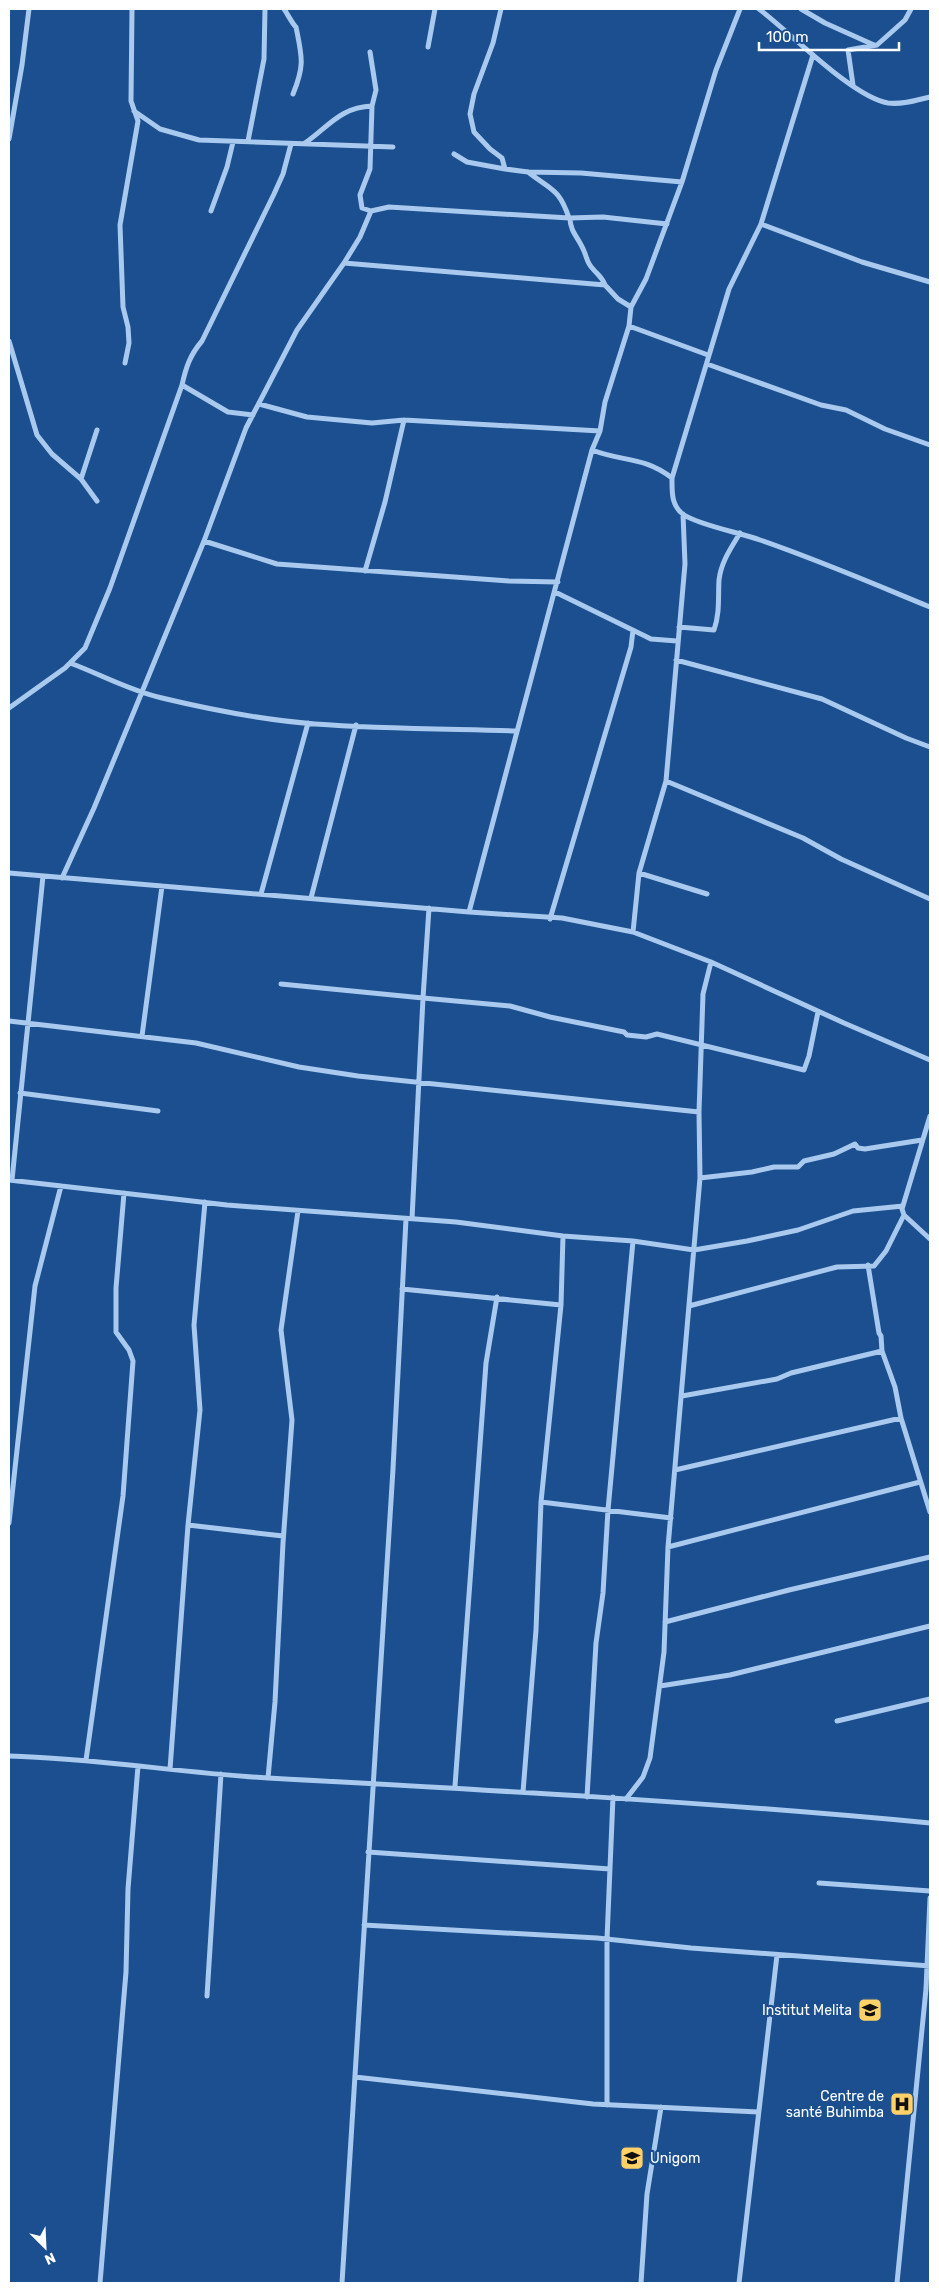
<svg xmlns="http://www.w3.org/2000/svg" width="939" height="2292" viewBox="0 0 939 2292" font-family="Rubik,sans-serif">
  <rect width="100%" height="100%" fill="#1b4f8f"/>
  <g fill="none" stroke-linecap="round" stroke-linejoin="round">
    <path stroke="#a9c9ee" stroke-width="5" d="M284,9c3,4 9,16 12,18 6,30 9,38 -3,67
      M501,9l-8,34 -19,51 -4,20 4,18 16,17 12,9 3,11 23,3 53,1 101,9
      M759,9c31,23 93,88 129,94 14,2 29,-3 42,-6
      M801,9l24,14 49,22
      M428,47l7,-38
      M370,52l6,38 -4,16 -2,63 -10,26 2,13 9,3 18,-4 180,11 34,-1 64,7
      M813,55l-52,169 -32,65 -57,189c0,14 -1,28 12,37 15,10 57,18 76,25 58,20 114,44 170,67
      M853,85l-5,-35 29,-5 28,-25 6,-11
      M134,111l26,18 39,11 194,7
      M9,139l13,-74 7,-56
      M248,141l16,-82 1,-50
      M305,143c24,-17 36,-36 67,-37
      M454,154l13,8 38,7
      M528,172c23,18 31,16 41,46
      M211,211l16,-44 6,-25
      M570,218c0,14 9,20 14,33 3,7 3,12 9,18 5,6 9,8 12,16
      M761,224l101,38 68,20
      M344,263l16,-26 11,-26
      M629,326l79,29
      M9,341l28,94 15,19 29,25 16,22
      M125,363l4,-20 -1,-16 -5,-20 -3,-82 18,-104 -7,-20 1,-92
      M707,364l114,41 25,5 39,19 45,16
      M182,385l46,27 25,3
      M259,404l48,13 65,6 32,-3 196,11
      M592,450c31,12 51,6 80,28
      M81,479l16,-49
      M204,541l73,23 232,17 49,1
      M365,571l20,-69 19,-82
      M555,592l96,47 26,2
      M679,627l35,3c6,-17 4,-33 5,-50 2,-18 12,-32 21,-47
      M676,660l146,39 84,39 24,9
      M70,663c30,11 60,28 92,35 50,12 102,22 153,26 67,5 135,5 202,7
      M9,708l56,-40 20,-20 25,-60 72,-203c4,-18 8,-30 20,-44l72,-147 9,-20 8,-30
      M666,781l137,57 38,21 89,40
      M9,873l460,39 93,6 71,14 78,30 133,61 86,37
      M639,873l68,21
      M62,878l32,-70 41,-99 69,-168 42,-113 51,-98 47,-67 261,22 13,14 13,8
      M261,894l47,-171
      M311,898l45,-173
      M429,908l-6,90 87,8 40,11 74,15 3,3 19,2 11,-3 147,36 5,-14 9,-44
      M469,912l123,-462 8,-19 5,-29 24,-76 2,-19 15,-28 36,-97 34,-112 24,-61
      M550,919l81,-272 2,-17
      M633,932l6,-59 27,-92 19,-217 -2,-50
      M281,984l142,14 -11,221
      M9,1021l187,22 103,24 59,9 341,36
      M142,1036l20,-150
      M20,1093l138,18
      M700,1178l52,-6 22,-5h24l6,-6 30,-7 21,-10 3,4 7,1 57,-9
      M9,1180l218,25 229,17 107,14 70,5 61,9 53,-9 51,-11 55,-19 50,-5
      M12,1180l31,-304
      M904,1215l26,24
      M868,1265l11,68 2,3 1,15 13,36 6,31 29,94
      M402,1289l159,16
      M689,1306l148,-39 37,-1 12,-15 18,-36 -2,-6 28,-93
      M682,1396l95,-17 14,-6 91,-22
      M675,1470l226,-52
      M541,1502l130,16
      M9,1523l26,-237 26,-100
      M188,1525l95,11
      M668,1547l252,-65
      M665,1622l124,-32 141,-33
      M660,1686l70,-11 200,-49
      M837,1721l93,-22
      M9,1756c86,2 172,17 259,22 221,12 442,24 662,45
      M86,1760l37,-264 10,-135 -4,-11 -13,-18v-44l8,-95
      M170,1769l18,-244 12,-115 -6,-85 11,-123
      M268,1778l7,-76 8,-159 9,-123 -11,-90 17,-119
      M455,1786l31,-423 11,-66
      M523,1792l13,-162 5,-128 20,-197 2,-69
      M587,1797l9,-154 7,-50 5,-83 25,-269
      M626,1799l17,-22 7,-19 14,-106 4,-105 32,-369 -1,-66 4,-118 8,-32
      M368,1852l242,17
      M819,1883l111,8
      M364,1925l233,13 94,10 239,18
      M207,1996l14,-222
      M355,2077l238,27 165,8
      M607,2105v-166l6,-142
      M100,2283l26,-311 2,-83 10,-123
      M342,2283l51,-814 13,-250
      M641,2283l6,-89 14,-87
      M739,2283l38,-328
      M897,2283l29,-294 4,-91"/>
  </g>
  <defs>
    <g id="school-square" transform="scale(1.25)"><rect x="-9" y="-9" width="18" height="18" rx="4" fill="#ffd166" stroke="#1b4f8f"/><path d="M0-5L7-2L0 1L-7-2ZM-4 1L0 2.5L4 1V4Q0 6-4 4Z" fill="#111"/></g>
    <g id="hospital-square" transform="scale(1.25)"><rect x="-9" y="-9" width="18" height="18" rx="4" fill="#ffd166" stroke="#1b4f8f"/><path d="M-5-5h3v3.5h4V-5h3V5h-3V1.5h-4V5h-3Z" fill="#111"/></g>
    <g id="university-square" transform="scale(1.25)"><rect x="-9" y="-9" width="18" height="18" rx="4" fill="#ffd166" stroke="#1b4f8f"/><path d="M0-5L7-2L0 1L-7-2ZM-4 1L0 2.5L4 1V4Q0 6-4 4Z" fill="#111"/></g>
  </defs>
  <g fill-rule="evenodd">
    <use href="#school-square" x="870" y="2010"/>
    <use href="#hospital-square" x="902" y="2104"/>
    <use href="#university-square" x="632" y="2158"/>
  </g>
  <g text-anchor="middle" dominant-baseline="central" stroke-width="4.5" stroke-linejoin="round" paint-order="stroke">
    <g font-size="14" fill="#fff" stroke="#1b4f8f" text-anchor="end">
      <text x="852" y="2010">Institut Melita</text>
      <text x="884" y="2096">Centre de<tspan x="884" dy="16">santé Buhimba</tspan></text>
      <text x="650" y="2158" text-anchor="start">Unigom</text>
    </g>
  </g>
  <rect width="939" height="2292" fill="none" stroke="#ffffff" stroke-width="20"/>
  <g transform="translate(45 2247) rotate(156)" stroke="#1b4f8f" stroke-width="4" paint-order="stroke">
  <path d="M0-4L9 19L0 12L-9 19Z" fill="#ffffff"/>
  <text y="-8" font-size="14" font-weight="bold" text-anchor="middle" fill="#ffffff">N</text>
  </g>
  <path d="M759 42v8h140v-8" fill="none" stroke="#ffffff" stroke-width="2.5"/>
  <text x="766" y="42" font-size="15" fill="#ffffff" stroke="#1b4f8f" stroke-width="4" paint-order="stroke">100 m</text>
</svg>
